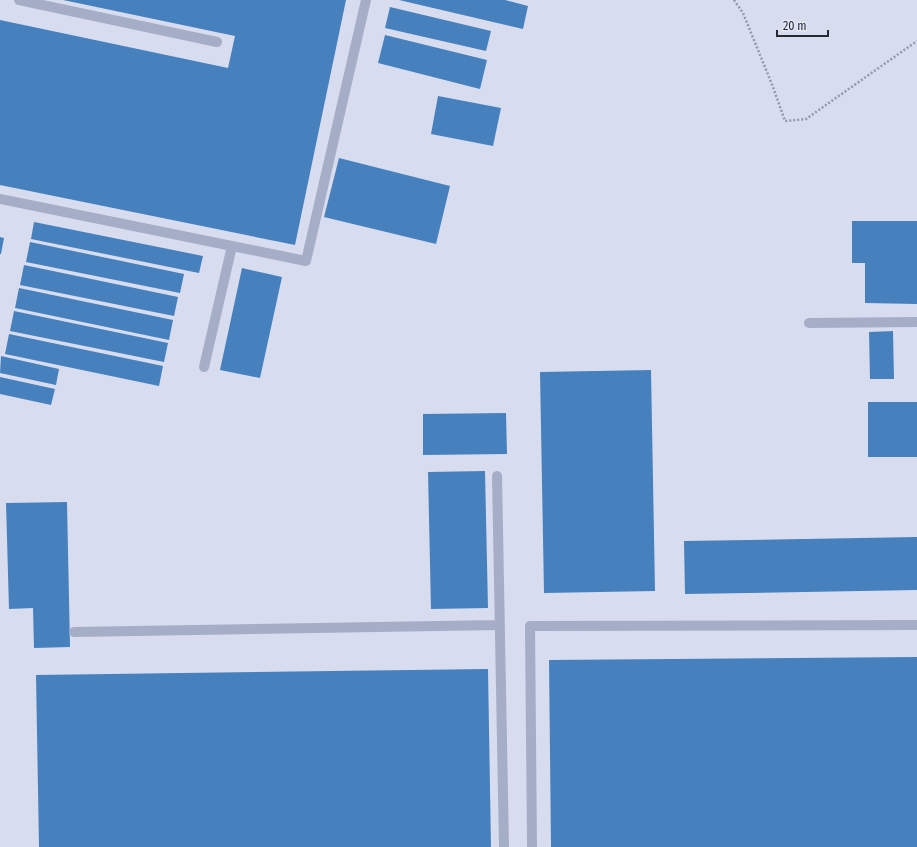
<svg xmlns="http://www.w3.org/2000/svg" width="917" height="847" viewBox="0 0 917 847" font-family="'Fira Sans Condensed',sans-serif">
  <rect width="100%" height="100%" fill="#d8dcef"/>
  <path fill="#4681be" d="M63,0h283l-51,245 -295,-60v-165l228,48 7,-32z
    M399,0h106l23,6 -5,23z
    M390,7l101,24 -5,20 -101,-23z
    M385,35l102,25 -7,29 -102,-26z
    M438,96l63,12 -8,38 -62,-12z
    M339,158l111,28 -14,58 -112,-27z
    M852,221h65v83l-52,-1v-40h-13z
    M34,222l169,34 -4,17 -168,-34z
    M0,237l4,1 -3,16h-1z
    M30,242l154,32 -4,19 -154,-31z
    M24,265l154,32 -4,19 -154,-31z
    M242,268l40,9 -22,101 -40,-8z
    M19,288l154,32 -4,20 -154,-32z
    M14,311l154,32 -4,19 -154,-31z
    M893,331l1,48h-24l-1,-47z
    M9,334l154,32 -4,20 -154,-32z
    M1,356l58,13 -3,16 -56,-12z
    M651,370l4,221 -111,2 -4,-221z
    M0,377l55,12 -4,16 -51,-11z
    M868,402h49v55h-49z
    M506,413l1,41 -84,1v-41z
    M485,471l3,137 -57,1 -3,-137z
    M67,502l3,145 -36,1 -1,-40 -24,1 -3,-106z
    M917,537v53l-232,4 -1,-53z
    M917,657v190h-366l-2,-187z
    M488,669l3,178h-452l-3,-172z"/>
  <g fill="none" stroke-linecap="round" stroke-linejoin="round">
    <path stroke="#8f99b1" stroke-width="2.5" stroke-dasharray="2 2" stroke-linecap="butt" d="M734,0l9,13 30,74 12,34 21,-2 111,-78"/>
    <path stroke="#a5aec6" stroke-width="10" d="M19,0l198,42
      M809,323l108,-1
      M497,476l7,371
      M74,632l426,-7
      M532,847l-2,-221 387,-1"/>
    <path stroke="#a5aec6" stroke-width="10" d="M0,199l306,62 60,-261
      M204,367l28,-121"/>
  </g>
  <path d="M777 30v6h51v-6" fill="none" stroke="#262b32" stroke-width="2"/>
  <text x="783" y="30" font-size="12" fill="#262b32" stroke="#e3e7f7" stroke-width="3" paint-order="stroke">20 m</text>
</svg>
